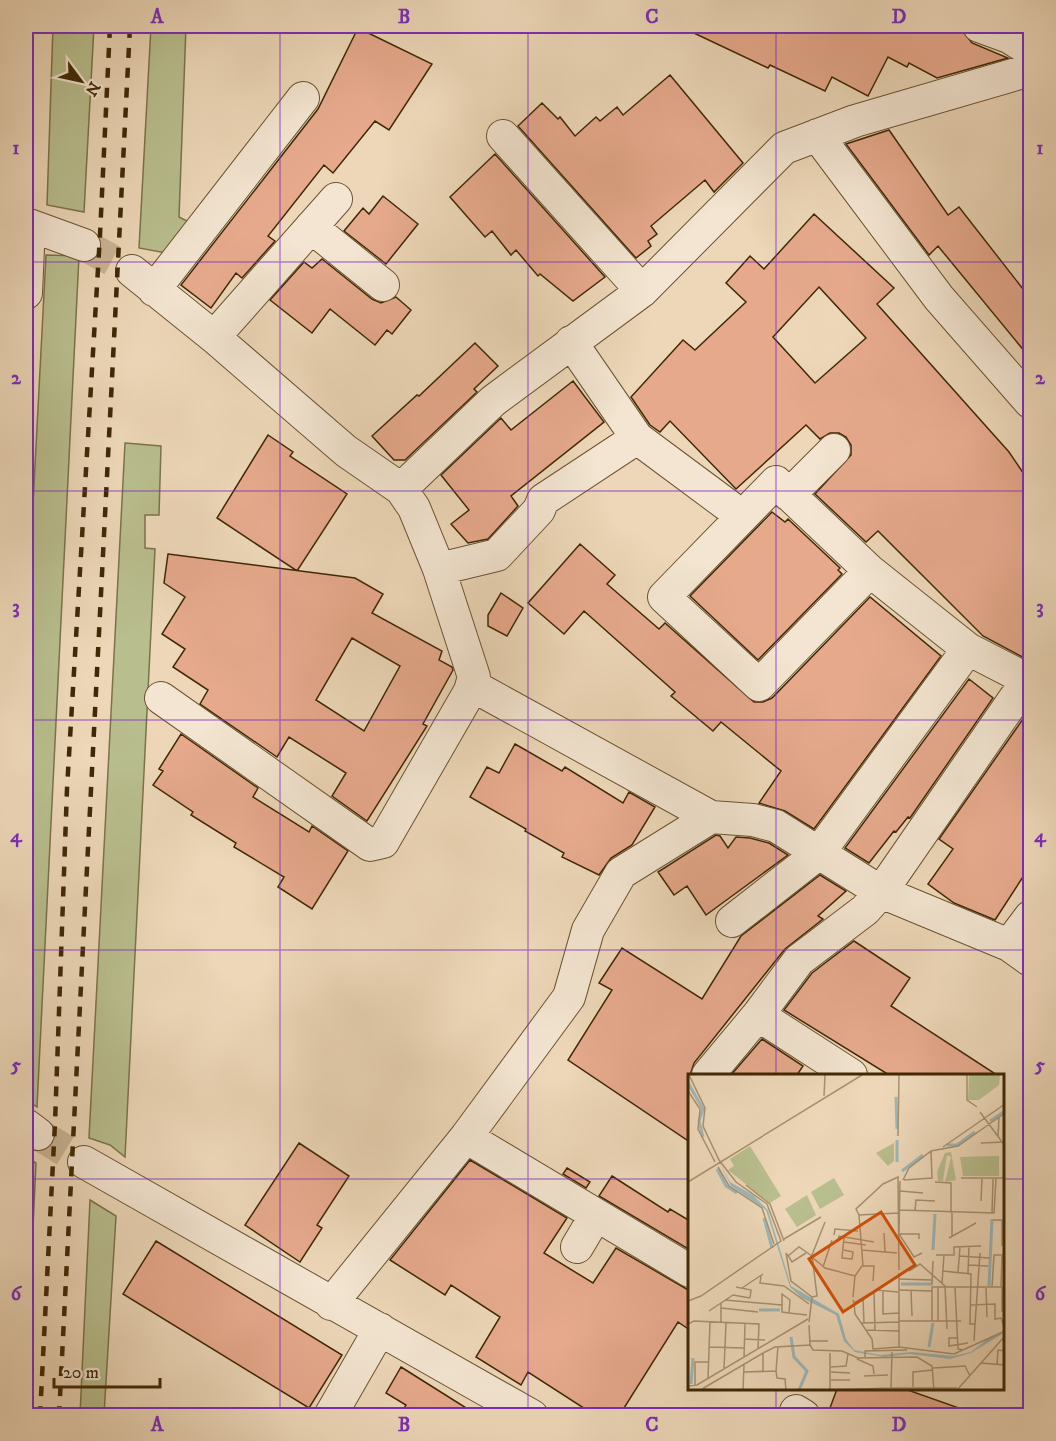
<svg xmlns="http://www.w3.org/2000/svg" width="1056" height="1441" viewBox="0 0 1056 1441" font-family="'IM FELL DW Pica',serif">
  <rect width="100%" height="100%" fill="#edd7b8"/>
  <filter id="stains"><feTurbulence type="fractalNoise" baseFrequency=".00333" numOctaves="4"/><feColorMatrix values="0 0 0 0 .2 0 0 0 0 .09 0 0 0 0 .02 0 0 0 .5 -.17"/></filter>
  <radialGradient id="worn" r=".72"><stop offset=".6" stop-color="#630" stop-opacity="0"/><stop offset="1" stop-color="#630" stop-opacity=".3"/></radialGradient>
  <path fill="#b9be8e" stroke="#7c734a" stroke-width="1.5" d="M53,26h41l-10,186 -37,-7z
    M151,26h35l-7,191 12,6 -20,31 -32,-6z
    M46,255l33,1 -42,851 -11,-7v-357l5,-95 -1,-86z
    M125,443l36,3 -2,69h-14v33l10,1 -30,608 -15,-12 -21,-7z
    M26,1157l10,6 -10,211z
    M90,1200l26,16 -12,199h-24z"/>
  <path fill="#e6a98c" stroke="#402805" stroke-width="1.5" fill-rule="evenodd" d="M679,26h273l10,4 10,13 36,15 -71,20 -28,-15 -2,4 -19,-10 -20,39 -36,-19 -7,14 -55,-26 -2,3z
    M358,28l74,36 -43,66 -14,-9 -42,52 -9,-8 -56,71 7,5 -33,37 -6,-5 -25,35 -30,-23 137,-176z
    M670,75l73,88 -29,29 -9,-12 -54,46 6,8 -9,7 3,5 -15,12 -118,-132 24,-23 16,16 2,-2 15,19 21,-19 4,4 17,-14 6,8z
    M889,130l59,85 11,-8 71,91v60l-92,-112 -9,9 -83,-111z
    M495,154l110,123 -32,24 -33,-27 -2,2 -22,-26 -5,5 -19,-24 -7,6 -35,-40z
    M383,196l35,28 -32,40 -42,-33 19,-23 6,6z
    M814,214l80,74 -17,16 132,148 21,31v178l-47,-25 -105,-105 -12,11 -51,-48 36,-39v-10l-5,-8 -7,-4h-9l-10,6 -14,-14 -70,64 -66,-68 -10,11 -10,-7 -19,-28 52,-57 12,10 51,-48 -20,-19 24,-27 14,13zM819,287l47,51 -51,45 -42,-46z
    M322,259l50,40 9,4 15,-6 15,13 -19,24 -5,-4 -12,15 -45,-36 -18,24 -42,-33 34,-38 8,6z
    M475,343l23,23 -24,23 3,3 -72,68h-11l-22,-24 45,-41 2,1z
    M573,381l31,41 -93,74 7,10 -30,33 -20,4 -17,-19 18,-14 -28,-35 60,-57 10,12z
    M268,435l25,17 -3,4 57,38 -50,77 -80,-53z
    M772,512l13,10 3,-3 52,49 -2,2 4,4 -84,86 -68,-64z
    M580,544l35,31 -8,9 52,45 6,-6 89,79h9l9,-4 98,-101 71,59 -127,173 -29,-18 -26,-8 22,-32 -60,-49 -8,9 -42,-35 4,-4 -91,-81 -20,23 -36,-31z
    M168,554l187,24 28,16 -11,19 70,38 -3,9 13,7 1,3 -30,54 4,2 -60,95 -35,-25 14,-23 -57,-36 -12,20 -77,-53 8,-14 -35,-23 12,-18 -23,-15 23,-37 -21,-14zM352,638l48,28 -36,65 -48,-31z
    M501,593l22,15 -16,28 -19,-10v-11z
    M969,679l24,19 -83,120 -2,-1 -12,15 -2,-1 -25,32 -24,-15z
    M1030,709v157l-35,54 -41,-17 -26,-19 25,-35 -14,-10z
    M181,734l77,54 -5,9 56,35 3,-6 36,25 -36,58 -34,-22 6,-10 -50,-30 2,-4 -45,-28 2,-3 -40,-27 10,-14 -4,-2z
    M515,744l47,27 3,-4 58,36 6,-11 26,15 -23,38 -21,13 -12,17 -37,-18 2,-4 -39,-22 1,-2 -56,-32 17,-30 12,6z
    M716,835l4,1 8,12 8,-11 14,1 19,5 19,12 -82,60 -19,-29 -13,9 -16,-23z
    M820,875l26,16 -28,25 5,3 -38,30 -91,114 -4,12v67l-122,-82 44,-70 -13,-7 23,-35 80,51 39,-63z
    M854,941l56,37 -19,28 106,69h-108l-105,-65 28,-37z
    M762,1039l41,27 -6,9h-66z
    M299,1143l50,33 -32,49 5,3 -22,34 -55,-37z
    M470,1160l97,58 -23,35 49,30 23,-35 74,43v39l-12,-8 -59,94h-23l-68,-44 -7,13 -45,-28 24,-40 -49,-32 -6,10 -55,-35z
    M567,1168l23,14 -4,6 -23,-14z
    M612,1176l56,36 2,-3 20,12v29l-91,-54z
    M156,1241l186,114 -33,53 -186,-114z
    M401,1367l78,49h-80l7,-11 -20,-12z
    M837,1389h68l65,23 -1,4h-142z"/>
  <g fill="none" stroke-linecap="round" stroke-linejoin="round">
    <path stroke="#cab494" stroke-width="32" stroke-dasharray="32 16" stroke-linecap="butt" d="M84,245l48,26
      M38,1134l46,28"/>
    <g stroke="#6b5432" stroke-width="34">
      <path id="minor" d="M979,26l30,11 21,13
        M817,135l122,163 91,104
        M503,136l139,155
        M311,227l72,58
        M132,271l82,66 132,114 55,38 13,19 25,61 35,108 -4,14 -87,151 -13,3 -209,-147
        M154,290l149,-192
        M26,293l3,-68 55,20
        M214,337l122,-138
        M571,342l66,96 105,78
        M401,489l92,-88 149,-110 142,-143 71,-27 175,-51
        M789,495l45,-45
        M439,569l58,-14 42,-45 4,-10 94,-62
        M870,571l-111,114 -95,-88 112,-115 94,89 98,78 62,32
        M470,691l14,1 227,125 42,3 23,6 105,66 128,53 21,15
        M732,921l86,-67 150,-205
        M1009,945l21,-28
        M758,1015l93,60
        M708,1075l50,-60 41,-55 66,-50 16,-18 134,-194 15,-10
        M26,1125l12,9
        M466,1137l224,134
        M84,1162l448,254
        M577,1247l19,-32
        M331,1304l135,-167 103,-140 19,-67 33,-57 90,-56
        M796,1411l8,5
        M330,1416l50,-87"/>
    </g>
    <use href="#minor" stroke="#f3e5d1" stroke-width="32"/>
    <path stroke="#402805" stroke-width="4.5" stroke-dasharray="10 10" stroke-linecap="butt" d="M40,1416l15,-293 12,-334 33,-554 10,-209
      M59,1416l71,-1390"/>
  </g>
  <path fill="none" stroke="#7b2cbf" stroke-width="1.5" stroke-opacity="0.55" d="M280,26v1390M528,26v1390M776,26v1049M26,262h1004M26,491h1004M26,720h1004M26,950h1004M26,1179h664M1004,1179h26M776,1388v28"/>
  <g transform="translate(688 1074)">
    <rect width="316" height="316" fill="#edd7b8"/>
    <path d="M281,1h31l-1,10 -20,15h-11zM206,69v18l-6,5 -12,-13zM62,72l31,50 -11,7 -42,-33 6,-4 -4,-7zM263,78l5,28 -11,2 6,-25 -4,-2 -4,26h-5l-1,-9 8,-19zM311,82v20h-36l-3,-19zM146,104l10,17 -24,14 -9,-17zM119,121l9,20 -19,12 -12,-18z" fill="#b9be8e"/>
    <path d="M30,86l12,22 23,13 15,15 23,76 48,28 7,25 8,11 26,5 32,-3 41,4 18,-4 19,-15 14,-4 -33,20 -21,6 -41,-5 -25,3 -29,-5 -11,-11 -8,-26 -34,-17 -12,-11 -24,-77 -35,-24z" fill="#9db7b9"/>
    <path fill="none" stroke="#9db7b9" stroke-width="3" d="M0,9l15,26 -4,12 4,16M208,23l1,32M302,47l15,-10M209,66v22M259,71h10l18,-13M29,95l9,17 11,7M214,97l21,-16M76,144l8,30M245,176l2,-36M213,210h32M301,212l3,-67M71,236h21M103,263l3,20 13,14 -8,19M241,273l4,-24M3,310l2,-26"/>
    <path fill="none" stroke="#a89170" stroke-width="1.5" d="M279,1v25l10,7M0,17l12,18 -2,20 17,33M136,22l1,-21M292,38l25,34M210,62l1,-61M310,62l1,-18M293,69l24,-1M255,73l62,-43M30,93l11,19 33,22 12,36M273,104h44M215,106l6,-12 22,-17 27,-5 47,-33M216,106l28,-2 -1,-27M212,107l-1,53 15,23 8,-4M0,108l174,-107M247,108l16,1v30M58,111l24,19 14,37M212,117l23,2M293,127l1,-22M211,136l95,3 2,-35M227,137l1,-11 19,1M264,139v23M304,139l1,-34M171,141l-3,-6 27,-25 15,-7 1,93M305,146h9v26M196,159l1,19M211,160h20v5M146,161l1,-6 23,2M261,164l27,-15M96,165l37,-22M150,167l1,-5 35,6M156,168l22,3M156,176l9,2 -1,7 -10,-1 2,-20M173,176l36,3M98,179l5,28 21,16 -3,25M99,180l5,8 14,-9M248,181h18v-8l27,-1M100,182l11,-9 13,9M271,182l30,2M124,183l13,11 30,8M281,191l19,1M175,192l-4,-51 40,-2M135,193l9,-27M221,197l11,-7 25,22 2,43M255,197l28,3 -1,50h5l-1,17M270,198l2,-25M211,199v74M280,199l1,-27M73,201l-1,8 24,3 25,18M210,205l34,1M254,209l2,-28M244,210l1,-23M48,213l15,3 -1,8M304,213l2,-32h11M313,213l1,-31M314,213v25M54,214l21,-14M250,214v33M267,214l3,61 5,1M298,214l1,29M195,216v24l16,-1M210,216l34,1v30M223,216l1,26M244,217v-4h73M186,218l1,39M94,220l8,6 -1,13 -7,-1zM124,223l5,-1 -5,-41 13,-33M165,223l2,-21 7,-10h12l-1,15M175,224l1,25M37,226l57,5M165,226l1,3 22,-13 22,2M0,227l13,-5 80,-55 -14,-37 -31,-22 -17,-22 -16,-34 2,-18 -16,-33M166,229l1,11 17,25 1,10 26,-2M282,231l25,-1v15l6,-1 4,11M33,234l37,4M21,237l24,-16 17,3M101,239l18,2M211,247h62M33,248v-19M174,249l37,-1M0,250l6,-3 65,3 -1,25M287,250l5,-71M121,251l1,20M178,256l33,1M269,264h-8v8l19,-3M57,265l20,1M121,267h19M21,273l35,1M211,273l55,7 51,-23M75,279l12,-6 35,-2 3,5 29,1 16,7 59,-1 15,9 2,24M142,279v37M56,283l1,-34M177,283v-6l42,-1M169,285l16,7 1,8M293,289l24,2M309,291l1,-15 7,1M143,293l15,-1 2,-12M245,294l32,-2 5,10M36,295l2,-46M88,297l2,-25M56,298l32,-1 1,7 8,1 1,11M143,298l19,1M176,302l24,-1M20,304l2,-56M143,306h19M7,311v-23h14M0,312l9,-1 111,-66M225,313v-15l20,-2M203,314h66M14,315l61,-36v19M14,315l20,1M55,316l1,-25M140,316l63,-2 1,-36M269,316l48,-54"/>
    <path fill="#cf520b" fill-opacity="0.15" stroke="#cf520b" stroke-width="3" d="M193,138l34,53 -72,47 -34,-53z"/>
    <rect width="316" height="316" fill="none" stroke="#402805" stroke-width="3"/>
  </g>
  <rect width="1056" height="1441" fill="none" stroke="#edd7b8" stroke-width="66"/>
  <g transform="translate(81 81) rotate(123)" stroke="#f3e5d1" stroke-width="4.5" paint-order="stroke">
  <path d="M0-4.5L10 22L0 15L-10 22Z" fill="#402805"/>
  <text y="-9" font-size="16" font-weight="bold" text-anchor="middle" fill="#402805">N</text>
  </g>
  <path d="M54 1378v9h106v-9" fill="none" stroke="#402805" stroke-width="3"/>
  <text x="63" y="1378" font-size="18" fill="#402805" stroke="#f3e5d1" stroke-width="4.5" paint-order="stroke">20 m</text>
  <rect x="33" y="33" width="990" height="1375" fill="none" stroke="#7b2cbf" stroke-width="2"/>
  <g font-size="20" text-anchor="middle" font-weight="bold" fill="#7b2cbf">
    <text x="157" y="23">A</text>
    <text x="404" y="23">B</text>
    <text x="652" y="23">C</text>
    <text x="899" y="23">D</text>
    <text x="16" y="154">1</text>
    <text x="1040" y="154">1</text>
    <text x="16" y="384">2</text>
    <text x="1040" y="384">2</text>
    <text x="16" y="613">3</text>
    <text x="1040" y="613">3</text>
    <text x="16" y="842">4</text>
    <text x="1040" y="842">4</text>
    <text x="16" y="1071">5</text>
    <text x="1040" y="1071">5</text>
    <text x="16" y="1300">6</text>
    <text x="1040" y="1300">6</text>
    <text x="157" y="1431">A</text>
    <text x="404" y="1431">B</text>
    <text x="652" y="1431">C</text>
    <text x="899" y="1431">D</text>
  </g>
  <rect width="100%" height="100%" filter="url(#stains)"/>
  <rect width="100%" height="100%" fill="url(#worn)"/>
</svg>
